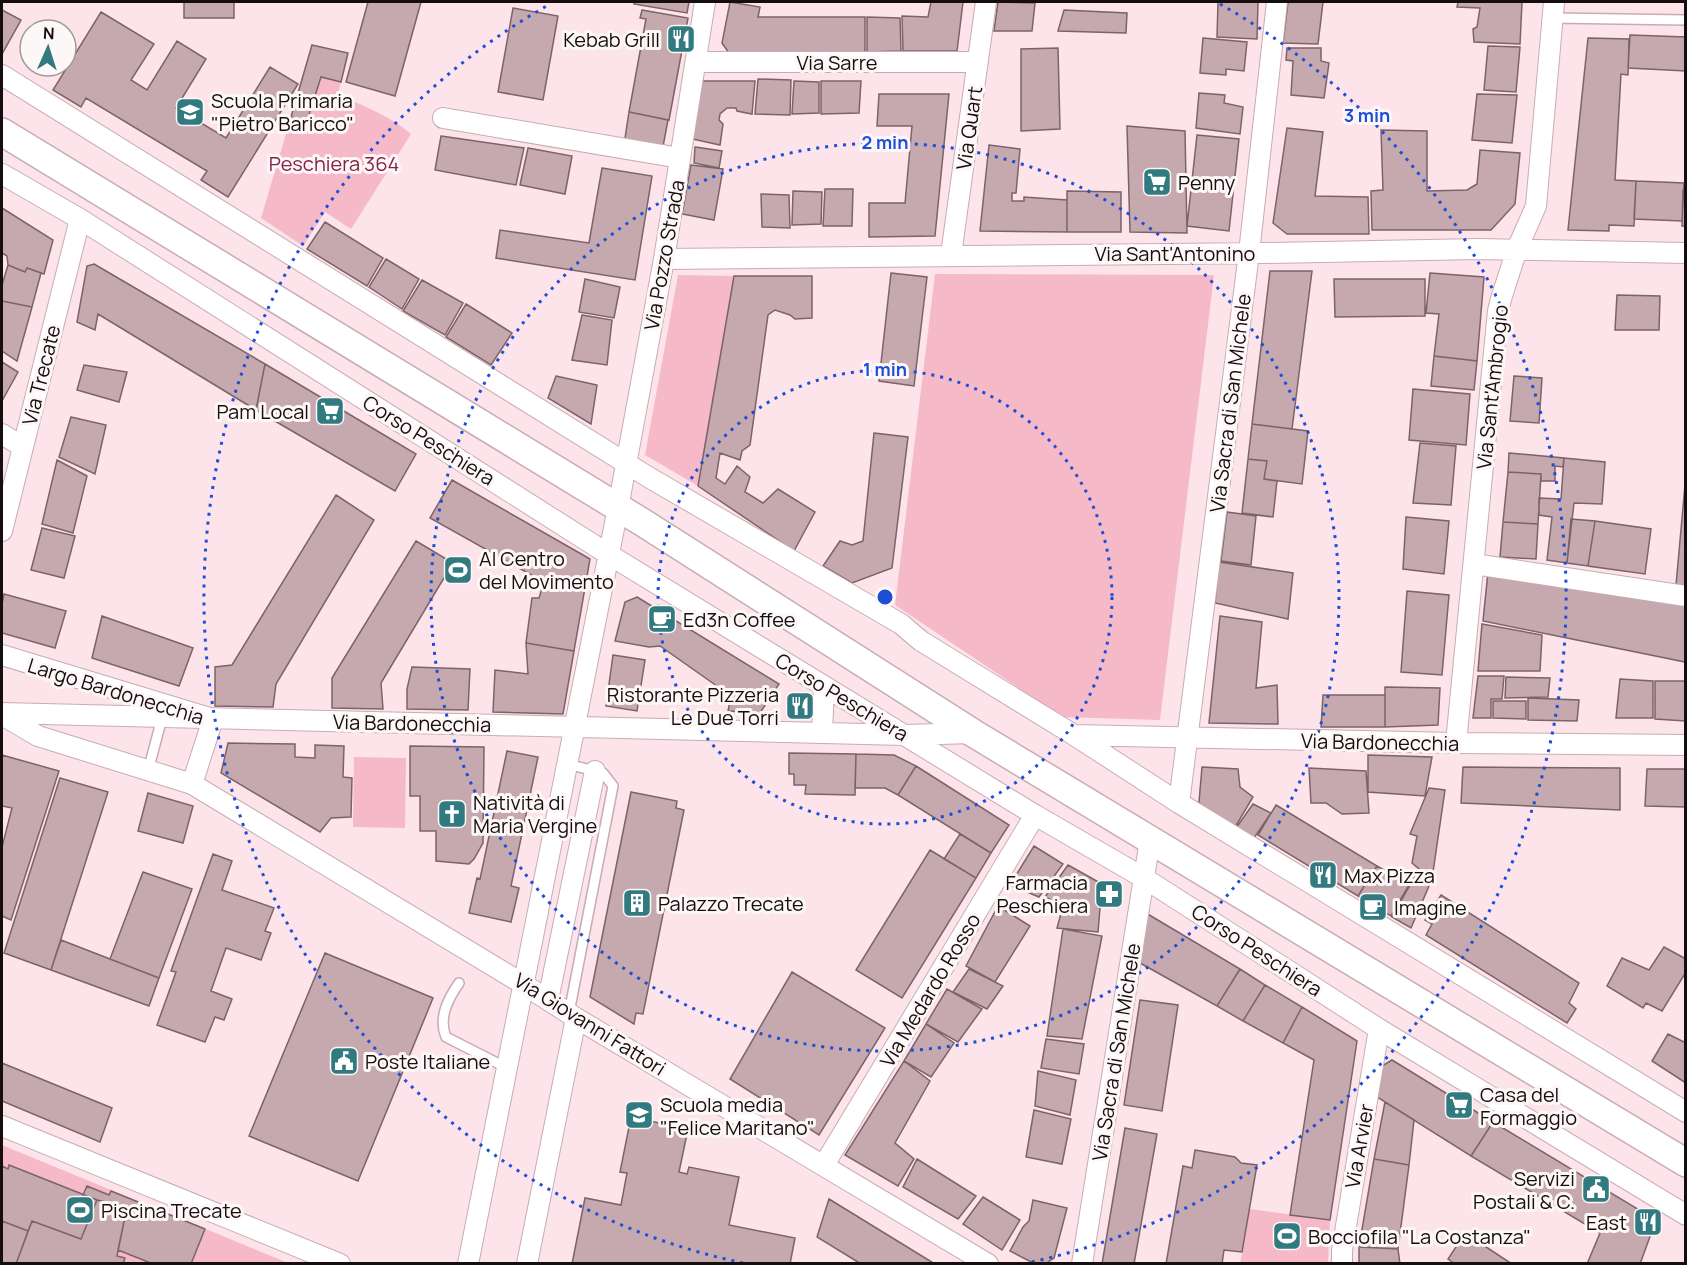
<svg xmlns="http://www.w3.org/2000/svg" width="1687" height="1265" viewBox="0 0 1687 1265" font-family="Manrope,sans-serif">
  <rect width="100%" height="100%" fill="#fce4ea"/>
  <path fill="#f6b9c8" d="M321,77l20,5 -3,12c25,12 52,22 73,40l-60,95 -26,-17 -22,34 -42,-28 30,-101 16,4z
    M935,274l279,1 -54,445 -98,-3 -167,-112z
    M678,275l56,1 -36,210 -53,-31z
    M354,757l52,1 -1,70 -52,-1z
    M2,1145l286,118h-286z
    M1249,1209l81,11 -2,43 -88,1z"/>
  <path fill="#c5a9af" stroke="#7c6369" stroke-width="1.5" d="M184,2h50v16h-50z
    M368,2h53l-26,94 -49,-14z
    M635,2h54l-2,11 -53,-9z
    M730,2l30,5 -2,10h107v37l-136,-1 -7,-10z
    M931,2h32l-6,49h-54l-1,-35 26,1z
    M998,2l37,1 -3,28h-38z
    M1218,2h40l-1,37 -40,-2z
    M1288,2h35l-5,42 -35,-1z
    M1458,2h64l-2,42 -46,-2 -1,-13 4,-2 3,-19 -23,-1z
    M513,8l45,8 -15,84 -45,-8z
    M2,10l19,10 -19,34z
    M642,10l46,8 -19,102 -40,-8 17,-93 -6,-1z
    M1064,10l63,3 -1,20 -68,-2z
    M101,12l53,32 -23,36 16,10 30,-49 29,18 -30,49 50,30 44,-71 28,17 -70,113 -27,-17 6,-9 -121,-73 -5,9 -28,-17z
    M867,17l33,1 1,33 -34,1z
    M1630,35l56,2v34l-58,-3z
    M1203,38l44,4 -3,29 -18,-2v6l-26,-2z
    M1588,38l41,1 -1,36 -7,-1 -6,106 21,1 -2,45 -25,-1v6l-41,-1z
    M312,45l36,8 -7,29 -20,-5 -14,44 -16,-4z
    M1488,46l32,1 -4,45 -32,-2z
    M1058,48l2,81 -39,2v-82z
    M1287,48h34v13l8,2 -5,35 -33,-3 2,-34 -7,-1z
    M758,79l33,1 -1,35 -35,-1z
    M697,81h58l-3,33 -15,-3 -1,-3h-9l-7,6 -1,6 4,4 -3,21 -32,-7z
    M794,81l25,1v31l-27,1z
    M821,81h40l-2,32 -38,1z
    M1199,93l26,2 -1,8 19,4 -3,27 -44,-6z
    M879,94h70l-14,142 -66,1v-34h36l7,-77h-35z
    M1477,94l40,1 -5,48 -40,-3z
    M629,112l39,8 -6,32 -38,-7z
    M1127,126l58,5 2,102 -57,-1z
    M1287,128l36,4 -8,64 53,1 1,37h-82l-14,-11z
    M1381,130l46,1v60l40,-1 10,-6 3,-34 40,3 -5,51 -24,26h-119l-1,-39 12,-1z
    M1197,135l42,4 -10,92 -42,-5z
    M441,136l83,12 -8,37 -81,-15z
    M989,145l31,4 -4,44h-4v8h12v-4l43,3v32l-87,-1z
    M695,147l27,4 -3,17 -25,-5z
    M528,148l44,8 -7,38 -45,-9z
    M691,165l32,4 -9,51 -32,-6z
    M602,168l50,8 -17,104 -139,-22 4,-28 89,13z
    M1636,181l48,2 -2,38 -48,-2z
    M825,189h28l-1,37h-29z
    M1683,190h3v36h-4z
    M793,191l29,1 -1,32 -29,1z
    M1067,191l54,1v40h-54z
    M761,194l28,1 1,33 -28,-1z
    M2,208l51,32 -9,34 -17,-6 -2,4 -17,-7 -1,-9 -5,-3z
    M325,222l58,36 -16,28 -60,-37z
    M386,259l33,20 -17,30 -33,-22z
    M94,264l171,100 -9,46 -158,-96 -3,16 -18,-8 10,-56z
    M8,265l17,7 2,-4 14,5 -9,34 -30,-6v-16z
    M1270,271h42l-20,158 -40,-5z
    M891,273l36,4 -13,109 -35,-5z
    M1430,273l54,4 -7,84 -43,-5 5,-42 -13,-1z
    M734,276h78v42l-17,1 -5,-4 -15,-5 -7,5 -18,130 -8,6 -2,9 -20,-7 -4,25 9,6 12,-18 13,11 -5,15 18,11 15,-14 37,23 -21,39 -96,-65z
    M585,279l35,8 -6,31 -35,-6z
    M1334,279h91v37l-90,1z
    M422,280l41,23 -18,32 -42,-24z
    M1617,295l43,1 -1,34h-44z
    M2,301l30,6 -15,54 -15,-10z
    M466,304l46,29 -21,32 -45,-28z
    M582,315l30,5 -5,45 -35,-5z
    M1434,356l43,5 -3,29 -43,-4z
    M2,362l16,10 -16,29z
    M265,364l151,90 -21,37 -139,-81z
    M84,365l43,7 -8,30 -42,-12z
    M556,376l41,9 -6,39 -43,-26z
    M1514,376l28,2 -3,45 -29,-2z
    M1413,389l57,5 -4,51 -57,-5z
    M71,417l35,8 -11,49 -36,-17z
    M1252,424l56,7 -6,53 -38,-5 3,-18 -19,-2z
    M874,433l34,4 -16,131 -40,15 -29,-17 17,-25 12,4 11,-4z
    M1420,443l36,3 -5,59 -38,-2z
    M1509,453l55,5 -1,9 -8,-1v15h-14v-7l-33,-2z
    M1564,458l41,4 -3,42 -28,-1 -7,60 -20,-3 5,-43 -13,-2v-17l22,1z
    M1248,459l19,2 -3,18 13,2 -4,36 -31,-4z
    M57,460l30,16 -14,57 -31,-9z
    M1508,472l33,2 -3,50 -35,-2z
    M1686,474v112l-10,-1z
    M452,480l138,79 -16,92 -48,-8 6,-45h7l5,-16 -114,-64z
    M336,495l38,25 -98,164 -3,23 -58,-1v-39l17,-2z
    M1227,512l29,4 -5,49 -30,-4z
    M1406,517l43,4 -5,53 -41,-5z
    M1571,519l24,2 -7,45 -21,-3z
    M1595,521l56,8 -6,45 -57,-8z
    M1503,522l35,2 -2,35 -36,-2z
    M42,528l33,8 -11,42 -33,-8z
    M416,541l37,22 -72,120 2,26 -51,-1v-30z
    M1219,562l74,11 -5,46 -73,-16z
    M1488,572l198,34 -1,56 -202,-41z
    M1407,591l42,4 -7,80 -41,-3z
    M4,594l62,17 -11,37 -53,-15v-29z
    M637,597l142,87 -19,29 -32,-2 3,-15 -71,-50 -11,1 -34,-6 10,-39z
    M102,616l91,32 -14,38 -87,-28z
    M1220,616l42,6 -6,66 21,-3 1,39 -69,-1z
    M1482,624l60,11 -2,36h-62z
    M526,643l48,8 -11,63 -70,-2 2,-42 33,4z
    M613,655l32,5 -8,51 -31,-5z
    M412,667l58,2 -2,41 -61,-1v-20z
    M1478,676h26l-2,23h-11v19h-18z
    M1506,677l44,1 -2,19 -43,1z
    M1620,679l33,2v37h-37z
    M1655,681h31v40l-31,-2z
    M1385,687l55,1 -2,37 -53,2z
    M1323,695h62v32h-64z
    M1528,698l51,2 -2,21 -49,-1z
    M1493,701h33v18l-33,-1z
    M228,743l67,1v13l20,1v-13l29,1 -1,31 9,1 -1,39 -20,1 -11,14 -99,-59z
    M410,746l74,1 -1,96 -9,16 -5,5 -33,-3v-30h-16v-35h-10z
    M507,751l31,6 -27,129 8,2 -8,34 -42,-9 8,-35 3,1z
    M789,753l67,1 -1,41 -50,-1 1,-9h-12v-11h-5z
    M856,754l38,1 22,11 -18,29 -13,-7h-30z
    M2,755l57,16 -48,149 -9,-4v-69l10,-39 -10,-2z
    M1368,755l64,2 -7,39 -57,-4z
    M916,766l93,59 -18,28 -93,-58z
    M1202,767l36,2 2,18 13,10 -19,32 -28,-16 -7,-11z
    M1463,767l157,1v42l-159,-7z
    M1309,768l57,3 3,42 -27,1 -16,-11h-15z
    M1647,769h39v38l-41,-1z
    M60,778l48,14 -57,178 -47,-17z
    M1429,788l16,2 -13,89 -21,49 -19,-11 27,-48 -7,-6 5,-27 -7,-2z
    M631,792l46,9 -1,7 8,2 -41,204 -7,-1 -2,11 -44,-27z
    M148,793l45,13 -10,37 -45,-12z
    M1253,804l18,9 -17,25 -18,-10z
    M1276,805l101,61 -19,30 -100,-61z
    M960,834l31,19 -15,25 -32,-19z
    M1034,846l29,18 -24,33 -29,-12z
    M930,850l46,28 -74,120 -46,-28z
    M213,854l19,7 -10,29 52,18 -9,23 6,2 -10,27 -35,-12 -15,43 21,8 -8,21 -9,-3 -10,25 -48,-17 19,-53 -5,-1z
    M1068,865l34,19 -4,48 -41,-4 6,-22 -18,-9z
    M1377,866l32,19 -18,31 -33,-20z
    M143,872l49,17 -33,89 -49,-19z
    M1441,895l138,88 -10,20 7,6 -9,14 -141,-88 6,-11 -7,-4z
    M998,906l32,20 -35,56 -29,-16z
    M1146,913l94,56 -23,37 -77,-43z
    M1063,929l39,7 -20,103 -35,-3z
    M61,940l98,38 -10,28 -98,-36z
    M1664,947l22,12v13l-24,39 -16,-8 -3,5 -36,-22 15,-28 27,12z
    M325,953l108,45 -75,183 -109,-45z
    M969,969l34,17 -16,23 -34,-17z
    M1240,969l25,16 -22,36 -26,-15z
    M792,972l93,56 -66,107 -89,-56z
    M1265,985l37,22 -19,36 -40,-22z
    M947,989l35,20 -24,33 -32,-18z
    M1140,1000l38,5 -16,106 -38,-6z
    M1302,1007l55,34 -27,179 -40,-5 24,-155 -31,-17z
    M926,1024l28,19 -23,34 -27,-16z
    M1668,1034l18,9v40l-34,-22z
    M1046,1039l38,5 -5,30 -38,-6z
    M1392,1060l101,62 -22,34 -94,-59 5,-31z
    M904,1061l26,20 -35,62 19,16 -16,27 -53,-31z
    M2,1063l110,45 -12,34 -98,-41z
    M1038,1071l38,9 -6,35 -35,-9z
    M1385,1102l29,18 -5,45 -35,-6z
    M1034,1110l37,9 -9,45 -36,-7z
    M631,1117l57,12 -9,43 8,2 2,-7 50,10 -10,48 66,13 -5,26h-218l13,-66 36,7 6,-32 -7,-1z
    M1493,1122l163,98 -16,44h-53l13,-31 -129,-77z
    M1125,1128l32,6 -23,130h-32z
    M1195,1150l40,7 6,6 16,2 -15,87 -18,-2 -2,14h-56l17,-98 9,2z
    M917,1159l59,37 -18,23 -55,-32z
    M1374,1159l35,6 -11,84 -39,-2z
    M9,1165l88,35 -16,39 -49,-18 -4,10 -26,-10v-55l6,3z
    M87,1186l22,9 2,-4 94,38 -14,35h-38l-35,-14 9,-43 -30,-7 -14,-5z
    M983,1197l37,23 -18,30 -39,-26z
    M829,1199l106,65h-74l-44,-27z
    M97,1200l30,7 -10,49 8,2 -2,6h-107l16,-43 49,18z
    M1033,1200l34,8 -13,50 -9,6h-10l-25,-13 13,-24 6,-6z
    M2,1221l26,10 -12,33h-14z
    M1465,1233l47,31h-57l-7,-5z
    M1359,1247l39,2 2,15h-41z"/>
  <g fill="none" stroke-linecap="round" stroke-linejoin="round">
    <g stroke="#c9acb3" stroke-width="12">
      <path id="lane" d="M1553,18l133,2
        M567,764l36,9 10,13 -44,227
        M148,771l14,-53
        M459,983c-11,16 -21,35 -13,54l61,31"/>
    </g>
    <g stroke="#c9acb3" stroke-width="22">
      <path id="street" d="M696,62h282
        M2,75l648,403 251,146 20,17 153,94 105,68 507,309
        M443,118l237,40
        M2,174l78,45 528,335 427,261 109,63 235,151 307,186
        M951,255l35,-253
        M664,259l601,-6 214,-4 207,4
        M2,434l21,13
        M2,531l78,-312
        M1474,564l212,32
        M2,655l211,64 -21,65 -154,-48 -36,-21
        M2,713l903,22 68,-2
        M822,733l2,-47
        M1074,735l382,8 230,2
        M1456,743l42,-432 3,-12 16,-50 19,-43 18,-204
        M192,784l331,200 53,34 412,246
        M1179,803l70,-550 28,-251
        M548,1000l47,-229
        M2,1126l338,138
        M824,1165l211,-350
        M468,1264l150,-756 46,-249 41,-257
        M527,1264l49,-246
        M1082,1264l68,-424
        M1342,1264v-14l37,-221"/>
    </g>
    <g stroke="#c9acb3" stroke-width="30">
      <path id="secondary" d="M2,132l640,390 331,211 713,430"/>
    </g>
    <use href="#lane" stroke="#fff" stroke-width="9"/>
    <use href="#street" stroke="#fff" stroke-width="20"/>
    <use href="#secondary" stroke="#fff" stroke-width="27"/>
  </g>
  <g fill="none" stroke="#1d4ed8" stroke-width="3" stroke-dasharray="3 6">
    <circle cx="885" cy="597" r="227"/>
    <circle cx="885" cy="597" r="454"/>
    <path d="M743 1263A681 681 0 0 1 550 4M1220 4A681 681 0 0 1 1027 1263"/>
  </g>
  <defs>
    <g id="restaurant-square" transform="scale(1.5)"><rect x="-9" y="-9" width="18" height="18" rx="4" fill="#317a80" stroke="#fdf7f8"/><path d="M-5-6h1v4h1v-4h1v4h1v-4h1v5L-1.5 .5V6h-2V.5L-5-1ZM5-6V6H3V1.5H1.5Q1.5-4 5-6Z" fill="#fff"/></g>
    <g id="school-square" transform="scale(1.5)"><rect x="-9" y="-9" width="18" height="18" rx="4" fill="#317a80" stroke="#fdf7f8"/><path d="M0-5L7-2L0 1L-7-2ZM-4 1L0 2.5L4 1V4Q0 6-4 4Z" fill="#fff"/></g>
    <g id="supermarket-square" transform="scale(1.5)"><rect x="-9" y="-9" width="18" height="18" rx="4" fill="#317a80" stroke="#fdf7f8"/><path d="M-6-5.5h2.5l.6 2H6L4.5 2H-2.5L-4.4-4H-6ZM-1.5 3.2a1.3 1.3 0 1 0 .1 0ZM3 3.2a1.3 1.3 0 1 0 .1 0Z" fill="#fff"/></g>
    <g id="stadium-square" transform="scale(1.5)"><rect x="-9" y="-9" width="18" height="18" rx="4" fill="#317a80" stroke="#fdf7f8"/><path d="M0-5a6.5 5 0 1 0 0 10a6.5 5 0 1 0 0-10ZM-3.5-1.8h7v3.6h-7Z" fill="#fff"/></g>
    <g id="cafe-square" transform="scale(1.5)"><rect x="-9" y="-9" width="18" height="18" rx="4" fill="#317a80" stroke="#fdf7f8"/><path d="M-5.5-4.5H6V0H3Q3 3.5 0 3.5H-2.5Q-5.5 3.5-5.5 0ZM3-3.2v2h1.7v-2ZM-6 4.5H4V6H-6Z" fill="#fff"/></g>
    <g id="church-square" transform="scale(1.5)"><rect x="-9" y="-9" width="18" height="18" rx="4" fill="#317a80" stroke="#fdf7f8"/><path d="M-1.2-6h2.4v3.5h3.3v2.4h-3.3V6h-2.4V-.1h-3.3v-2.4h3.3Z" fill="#fff"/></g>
    <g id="pharmacy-square" transform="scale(1.5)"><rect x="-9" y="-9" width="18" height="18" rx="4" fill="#317a80" stroke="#fdf7f8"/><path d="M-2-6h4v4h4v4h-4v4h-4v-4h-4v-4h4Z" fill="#fff"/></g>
    <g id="building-square" transform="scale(1.5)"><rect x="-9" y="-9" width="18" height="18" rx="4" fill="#317a80" stroke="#fdf7f8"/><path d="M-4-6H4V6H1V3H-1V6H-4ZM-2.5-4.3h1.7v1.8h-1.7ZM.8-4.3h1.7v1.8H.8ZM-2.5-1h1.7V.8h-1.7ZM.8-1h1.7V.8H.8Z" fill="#fff"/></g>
    <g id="civic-square" transform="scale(1.5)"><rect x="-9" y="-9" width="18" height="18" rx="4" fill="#317a80" stroke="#fdf7f8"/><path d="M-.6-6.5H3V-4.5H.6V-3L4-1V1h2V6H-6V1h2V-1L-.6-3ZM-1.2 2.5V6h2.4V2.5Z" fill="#fff"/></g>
  </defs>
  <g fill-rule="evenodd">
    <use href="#restaurant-square" x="681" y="39"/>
    <use href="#school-square" x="190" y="112"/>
    <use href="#supermarket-square" x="1157" y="182"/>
    <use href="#supermarket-square" x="330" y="411"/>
    <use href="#stadium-square" x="458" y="570"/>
    <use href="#cafe-square" x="662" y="619"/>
    <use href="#restaurant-square" x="800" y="706"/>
    <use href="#church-square" x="452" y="814"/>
    <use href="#restaurant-square" x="1323" y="875"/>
    <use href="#pharmacy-square" x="1109" y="894"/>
    <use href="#building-square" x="637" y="903"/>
    <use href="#cafe-square" x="1373" y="907"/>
    <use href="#civic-square" x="344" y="1061"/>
    <use href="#supermarket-square" x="1459" y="1105"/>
    <use href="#school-square" x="639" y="1115"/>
    <use href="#civic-square" x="1596" y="1189"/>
    <use href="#stadium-square" x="80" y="1210"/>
    <use href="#restaurant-square" x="1648" y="1222"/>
    <use href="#stadium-square" x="1287" y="1236"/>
  </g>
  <g text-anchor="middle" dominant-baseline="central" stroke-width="6" stroke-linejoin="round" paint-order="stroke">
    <g font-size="20" fill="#160d0f" stroke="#fdf7f8" text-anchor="start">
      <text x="660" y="39" text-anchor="end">Kebab Grill</text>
      <text x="211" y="100">Scuola Primaria<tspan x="211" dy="23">"Pietro Baricco"</tspan></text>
      <text x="1178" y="182">Penny</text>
      <text x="309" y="411" text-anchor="end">Pam Local</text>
      <text x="479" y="558">Al Centro<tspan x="479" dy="23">del Movimento</tspan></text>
      <text x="683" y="619">Ed3n Coffee</text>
      <text x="779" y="694" text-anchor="end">Ristorante Pizzeria<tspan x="779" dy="23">Le Due Torri</tspan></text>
      <text x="473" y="802">Natività di<tspan x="473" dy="23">Maria Vergine</tspan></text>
      <text x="1344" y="875">Max Pizza</text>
      <text x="1088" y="882" text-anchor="end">Farmacia<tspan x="1088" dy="23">Peschiera</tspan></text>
      <text x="658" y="903">Palazzo Trecate</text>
      <text x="1394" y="907">Imagine</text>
      <text x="365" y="1061">Poste Italiane</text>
      <text x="1480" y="1094">Casa del<tspan x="1480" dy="23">Formaggio</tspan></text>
      <text x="660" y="1104">Scuola media<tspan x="660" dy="23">"Felice Maritano"</tspan></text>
      <text x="1575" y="1178" text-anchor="end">Servizi<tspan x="1575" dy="23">Postali &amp; C.</tspan></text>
      <text x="101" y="1210">Piscina Trecate</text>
      <text x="1627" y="1222" text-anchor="end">East</text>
      <text x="1308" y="1236">Bocciofila "La Costanza"</text>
    </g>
    <g font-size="20" fill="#160d0f" stroke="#fdf7f8">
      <text x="837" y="62">Via Sarre</text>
      <text transform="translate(969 128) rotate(-82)">Via Quart</text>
      <text x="1175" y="253">Via Sant'Antonino</text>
      <text transform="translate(664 255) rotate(-80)">Via Pozzo Strada</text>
      <text transform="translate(41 375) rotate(-76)">Via Trecate</text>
      <text transform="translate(1492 387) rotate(-84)">Via Sant'Ambrogio</text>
      <text transform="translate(1230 403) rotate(-83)">Via Sacra di San Michele</text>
      <text transform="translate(429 440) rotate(32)">Corso Peschiera</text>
      <text transform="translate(116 691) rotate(17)">Largo Bardonecchia</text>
      <text transform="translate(842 697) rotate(31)">Corso Peschiera</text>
      <text transform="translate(412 723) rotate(1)">Via Bardonecchia</text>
      <text transform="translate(1380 742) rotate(1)">Via Bardonecchia</text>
      <text transform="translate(1257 950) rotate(33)">Corso Peschiera</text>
      <text transform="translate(930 990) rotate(-59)">Via Medardo Rosso</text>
      <text transform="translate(590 1024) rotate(32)">Via Giovanni Fattori</text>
      <text transform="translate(1116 1052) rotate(-81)">Via Sacra di San Michele</text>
      <text transform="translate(1359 1146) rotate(-80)">Via Arvier</text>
    </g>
    <g font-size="20" fill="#852247" stroke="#fdf7f8">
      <text x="334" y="163">Peschiera 364</text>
    </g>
  </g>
  <circle cx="885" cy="597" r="9" fill="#1d4ed8" stroke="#fdf7f8" stroke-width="3"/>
  <g font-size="18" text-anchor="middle" font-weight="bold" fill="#1d4ed8" stroke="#fdf7f8" stroke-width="6" stroke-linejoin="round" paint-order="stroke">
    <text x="1367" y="122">3 min</text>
    <text x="885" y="149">2 min</text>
    <text x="885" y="376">1 min</text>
  </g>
  <rect width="1687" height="1265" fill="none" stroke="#160d0f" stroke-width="6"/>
  <g transform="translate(48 48) rotate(3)"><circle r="28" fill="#fdf7f8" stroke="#a1999b" stroke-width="1.5"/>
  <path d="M0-4.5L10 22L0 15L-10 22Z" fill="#317a80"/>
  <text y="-9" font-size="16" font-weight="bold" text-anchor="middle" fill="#160d0f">N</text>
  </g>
</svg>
